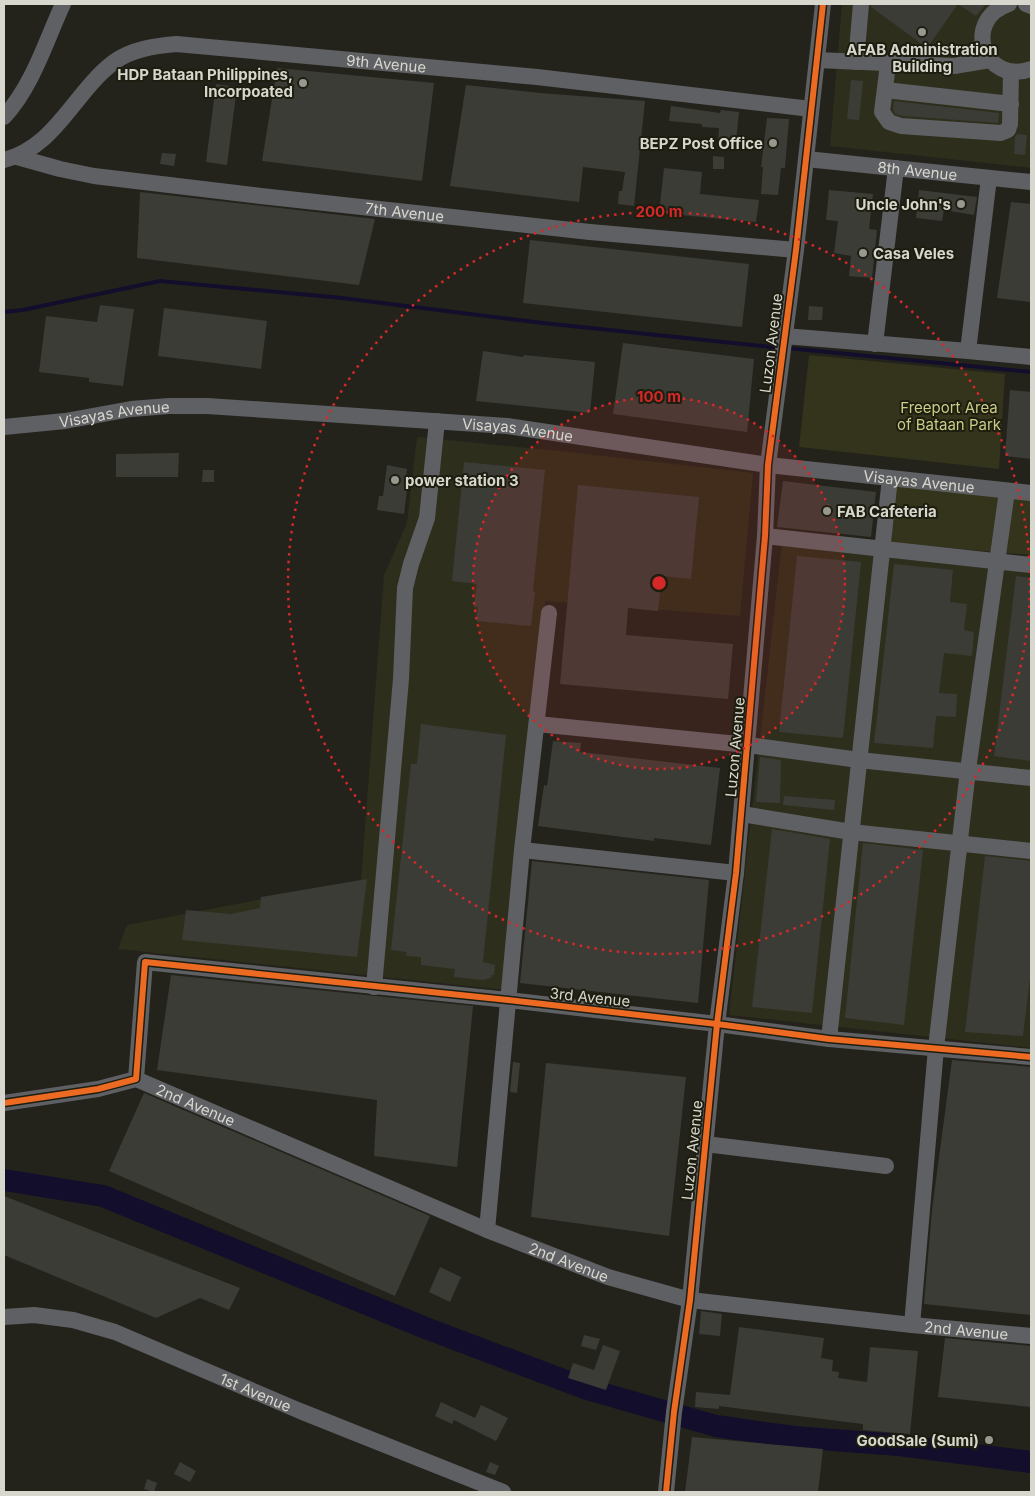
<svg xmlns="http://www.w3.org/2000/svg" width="1035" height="1496" viewBox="0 0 1035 1496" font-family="Inter,sans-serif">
  <rect width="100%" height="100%" fill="#23231c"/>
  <path fill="#2e2e1c" d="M842,4h189v164l-201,-22z
    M417,437l152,15 184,21 -13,143 -195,-15 -8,107 -31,282 -388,-41 9,-24 234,-45 23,-305 23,-52z
    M782,543l249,27v478l-302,-33z"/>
  <path fill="#33341b" d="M809,355l196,19 -6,95 -200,-22z
    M896,483l135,14v58l-141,-12z"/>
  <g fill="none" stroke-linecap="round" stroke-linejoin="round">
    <path stroke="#120e2b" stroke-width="4" d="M4,312l19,-2 137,-29 182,17 201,25 237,25
      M787,348l244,24"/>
    <path stroke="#120e2b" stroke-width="22" d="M4,1180l99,16 320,131 164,62 129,37 78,11 105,8 132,17"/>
  </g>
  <path fill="#3c3c37" d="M871,4h115l-10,12 -18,-12 -31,44 -56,-41z
    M277,68l157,15 -12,98 -160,-20z
    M851,80l12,1 -4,39 -12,-1z
    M216,84l21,3 -10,78 -21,-3z
    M466,85l74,8 105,8 -11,105 -16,-2 1,-13h3l3,-19 -42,-5 -4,35 -129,-16z
    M894,101l105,12 -1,10 -95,-7 -8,-2 -2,-4z
    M671,106l49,7 1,-3 18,2 -3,30 -18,-2 1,-12 -17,-1v-3l-33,-3z
    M767,118l22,1 -4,49h-4l-3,27 -17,-1 2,-27h-2z
    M1017,134l10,1 -2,20 -11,-1 1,-17z
    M162,153l14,1 -2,12 -14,-2z
    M713,156l11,1v12h-11z
    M664,168l38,4 -2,22 59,6 -3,22 -97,-9z
    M829,190l44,4 -4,35 8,1 -5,48 -23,-2 2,-20 -17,-3 4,-32 -12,-1z
    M919,190l58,7 -3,18 -30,-5 -2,11 -26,-3z
    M140,192l235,27 -16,66 -222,-27z
    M1011,202l20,2v98l-34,-4z
    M530,240l219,24 -7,63 -219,-24z
    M100,305l34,4 -11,77 -34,-4v-4l-50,-6 7,-56 51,6z
    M809,306l14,1 -1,13h-14z
    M164,308l103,13 -6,48 -103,-13z
    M623,343l131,16 -7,73 -134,-18z
    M483,351l40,6 1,-2 71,7 -5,51 -114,-12z
    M1010,390l21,2v67l-26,-3z
    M179,453l-1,24h-62v-23z
    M464,462l81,8 -12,121 2,1 -4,34 -55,-5 2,-14h-4l3,-23 -25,-3z
    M387,465l20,4 -3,21h3l-3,24 -27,-4 2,-14h4z
    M203,470h11v12h-12z
    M783,481l93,11 -5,45 -94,-10z
    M578,485l121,12 -8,82 -29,-3 -4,35 -30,-3 -2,27 107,9 -5,55 -168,-15z
    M797,556l64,6 -18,176 -64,-6z
    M894,564l59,6 -3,32 17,2 -3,26 10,2 -2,24 -28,-3 -5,40 18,1 -1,23 -20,-1 -3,32 -59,-5z
    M1016,576l15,2v183l-37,-5z
    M421,724l85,11 -23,227 12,3 -1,10h-2l-1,3 -8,2 -29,-3 1,-8 -34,-4v-8l-15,-1 1,-4 -16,-2 20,-186h6z
    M553,741l28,2 -1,9 140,16 -9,77 -57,-7v3l-116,-15 6,-41 3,1z
    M760,757l21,3 -1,43 -24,-1z
    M784,796l51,4 -1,10 -51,-5z
    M772,829l58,10 -18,174 -60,-6z
    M863,843l60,7 -19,175 -59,-7z
    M985,856l46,5v109l-8,66 -58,-4z
    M532,861l177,19 -11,123 -178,-20z
    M367,879l-10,78 -175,-17 4,-30 45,4 29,-6 1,-11z
    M171,975l302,31 -16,161 -83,-11 3,-56 -220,-30z
    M952,1060l79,7v248l-107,-11 8,-94z
    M513,1062l7,1 -3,30 -7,-1z
    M546,1063l140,14 -17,159 -138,-19z
    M144,1093l286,123 -35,80 -286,-125z
    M4,1196l236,92 -11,22 -29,-12 -44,20 -152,-63z
    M440,1267l21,10 -11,25 -21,-10z
    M701,1311l21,3 -2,22 -21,-2z
    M739,1327l85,11 -3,20 12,2 -1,11 7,1 -1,6 29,4 3,-35 48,4 -8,83 -47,-4v-6l-144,-18v3l-24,-2 1,-15 34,3z
    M584,1335l16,4 -4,11 -15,-4z
    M945,1338l86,8v61l-93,-10z
    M603,1345l17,6 -14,39 -38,-12 5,-15 21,7z
    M441,1402l34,16 6,-13 27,13 -12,23 -42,-21 -2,4 -17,-8z
    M692,1437l131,12 -5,43h-133z
    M180,1462l16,9 -6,11 -16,-8z
    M490,1462l9,4 -4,9 -9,-3z
    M147,1479l10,4 -3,9 -10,-3z"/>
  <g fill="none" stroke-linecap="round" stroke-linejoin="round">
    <g stroke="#5f6064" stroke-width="16">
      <path d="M1009,4c-48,16 -25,82 22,65"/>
      <path d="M1026,4l5,2"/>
      <path d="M817,60l137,6 36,-6"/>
      <path d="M856,62l5,-58"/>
      <path d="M888,64l-6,48 7,10 12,4 100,7 7,-3 2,-6 1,-52"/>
      <path d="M885,90l126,14"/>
      <path d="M4,117c29,-32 41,-74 59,-113"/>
      <path id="s1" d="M17,157l43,12 34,7 167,20 329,36 206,18"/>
      <path id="s2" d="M806,159l225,23"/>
      <path id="s3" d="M4,160c52,-13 70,-68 110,-98 18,-13 41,-16 62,-18l361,33 274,32"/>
      <path d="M784,336l184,15 21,-173"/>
      <path d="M875,344l21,-176"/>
      <path d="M968,351l63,6"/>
      <path id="s4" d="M4,427l61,-6 66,-12 38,-3h38l300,20 261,39 263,28"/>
      <path d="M765,536l266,29"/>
      <path d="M537,724l211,21 111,15 172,18"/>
      <path d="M742,814l109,18 180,19"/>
      <path d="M522,850l214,23"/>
      <path d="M374,987l27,-308 4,-91 6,-24 16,-46 10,-97"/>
      <path d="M829,1039l61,-561"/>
      <path id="s5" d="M136,1079l351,151 121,47 82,23 222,25 119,11"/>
      <path d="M4,1103l94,-14 38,-10 9,-117 363,38 209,24 112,15 202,18"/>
      <path d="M705,1144l181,22"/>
      <path d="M487,1230l35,-380 27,-237"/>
      <path id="s6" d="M4,1317l30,-2 39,5 42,12 185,79 203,81"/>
      <path d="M912,1325l24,-277 32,-278 39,-279"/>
      <path d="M666,1492l8,-80 16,-112 27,-276 19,-151 29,-337 3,-71 28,-215 27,-246"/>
    </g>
    <g stroke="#1d1d10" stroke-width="9">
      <path id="cycleway" d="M4,1103l94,-14 38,-10 9,-117 363,38 209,24 112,15 202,18
        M666,1492l8,-80 16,-112 27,-276 19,-151 29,-337 3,-71 28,-215 27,-246"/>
    </g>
    <use href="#cycleway" stroke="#ed6a23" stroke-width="6"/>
  </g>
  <circle cx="659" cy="583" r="186" fill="#d62828" fill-opacity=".12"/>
  <g fill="none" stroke="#d62828" stroke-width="2.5" stroke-dasharray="2.5 5">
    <circle cx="659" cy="583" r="186"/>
    <circle cx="659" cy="583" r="371"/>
  </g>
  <g fill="#989890" stroke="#1d1d10" stroke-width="2">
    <circle cx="922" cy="32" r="5"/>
    <circle cx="303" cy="83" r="5"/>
    <circle cx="773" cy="143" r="5"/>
    <circle cx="961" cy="204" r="5"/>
    <circle cx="863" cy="253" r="5"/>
    <circle cx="395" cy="480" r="5"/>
    <circle cx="827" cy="511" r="5"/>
    <circle cx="989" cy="1440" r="5"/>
  </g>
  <g text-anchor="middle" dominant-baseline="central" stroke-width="4" stroke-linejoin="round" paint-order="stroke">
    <g font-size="15" font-weight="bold" fill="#d7d7ce" stroke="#1d1d10" text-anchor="end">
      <text x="922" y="49" text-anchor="middle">AFAB Administration<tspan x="922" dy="17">Building</tspan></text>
      <text x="293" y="74">HDP Bataan Philippines,<tspan x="293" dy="17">Incorpoated</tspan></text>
      <text x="763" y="143">BEPZ Post Office</text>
      <text x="951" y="204">Uncle John's</text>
      <text x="873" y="253" text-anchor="start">Casa Veles</text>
      <text x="405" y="480" text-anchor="start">power station 3</text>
      <text x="837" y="511" text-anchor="start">FAB Cafeteria</text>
      <text x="979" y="1440">GoodSale (Sumi)</text>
    </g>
    <g font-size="15" fill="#d7d7ce" stroke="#1d1d10">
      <text stroke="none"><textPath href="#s3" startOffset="426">9th Avenue</textPath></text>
      <text stroke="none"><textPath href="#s2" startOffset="112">8th Avenue</textPath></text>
      <text stroke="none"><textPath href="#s1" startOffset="392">7th Avenue</textPath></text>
      <text transform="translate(771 343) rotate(-83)">Luzon Avenue</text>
      <text stroke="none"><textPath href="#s4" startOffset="111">Visayas Avenue</textPath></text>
      <text stroke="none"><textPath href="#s4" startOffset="516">Visayas Avenue</textPath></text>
      <text stroke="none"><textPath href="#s4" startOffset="921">Visayas Avenue</textPath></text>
      <text transform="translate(735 747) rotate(-85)">Luzon Avenue</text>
      <text transform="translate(590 997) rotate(6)">3rd Avenue</text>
      <text stroke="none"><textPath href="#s5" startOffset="65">2nd Avenue</textPath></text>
      <text transform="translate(692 1150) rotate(-84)">Luzon Avenue</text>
      <text stroke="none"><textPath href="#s5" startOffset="470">2nd Avenue</textPath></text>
      <text stroke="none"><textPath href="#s5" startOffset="875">2nd Avenue</textPath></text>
      <text stroke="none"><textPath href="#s6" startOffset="266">1st Avenue</textPath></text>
    </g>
    <g font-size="15" fill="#cbcc85" stroke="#1d1d10">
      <text x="949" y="407">Freeport Area<tspan x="949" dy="17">of Bataan Park</tspan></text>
    </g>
  </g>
  <circle cx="659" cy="583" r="8" fill="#d62828" stroke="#1d1d10" stroke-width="2.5"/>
  <g font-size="15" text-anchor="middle" font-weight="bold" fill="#d62828" stroke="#1d1d10" stroke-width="4" stroke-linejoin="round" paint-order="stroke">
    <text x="659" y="217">200 m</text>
    <text x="659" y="402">100 m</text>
  </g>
  <rect width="1035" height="1496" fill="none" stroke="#d7d7ce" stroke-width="10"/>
</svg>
